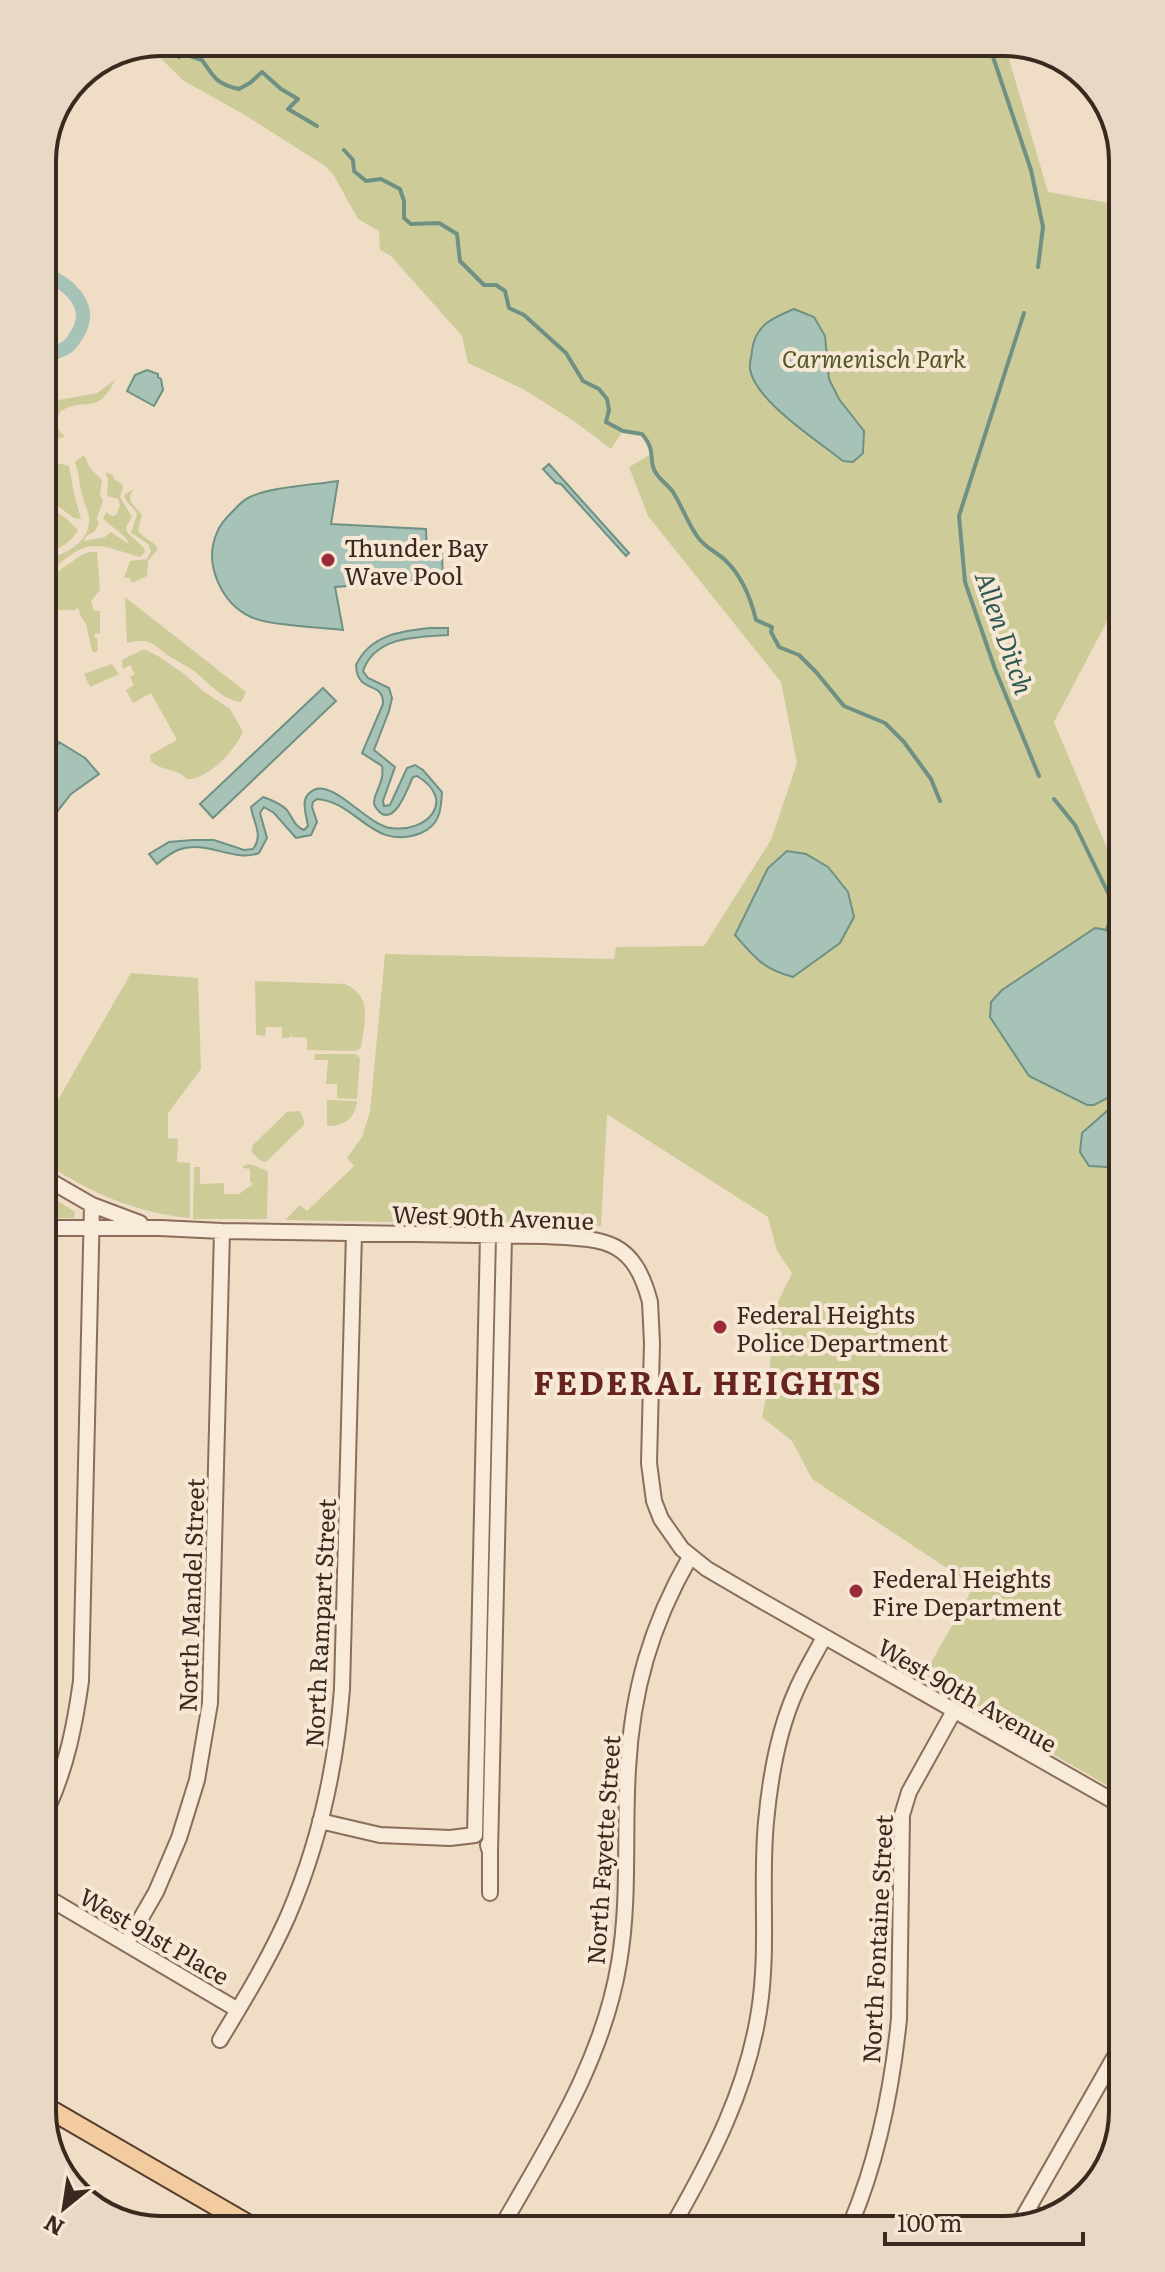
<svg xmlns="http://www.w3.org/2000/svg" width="1165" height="2272" viewBox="0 0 1165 2272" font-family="Literata,serif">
  <rect width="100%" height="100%" fill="#efddc6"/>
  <path fill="#cdcc99" d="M161,42h843l44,150 66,12 2,400 -62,118 55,131 8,6 5,935 -200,-115 52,-93 -162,-107 -20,-38 -30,-24 7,-35 4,-70 19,-39 -15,-22 -9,-34 -161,-103 -6,112 -316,-6 15,-15 7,6 47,-45 -7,-8 15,-21 8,-25 15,-158 229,5 2,-12 88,-1 67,-106 26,-77 -16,-81 -133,-166 -19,-49 24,-14 -3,-10 -8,-9 -19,-3 -12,18 -37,-28 -51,-32 -55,-26 -6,-27 -71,-80 -11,-6 -1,-19 -21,-12 -25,-45 -8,-8 -80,-51 -61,-34 -28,-27v-10z
    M115,380c-18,38 -31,15 -55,32 -5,9 -4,18 5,24l-1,1 -21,7v-31l4,1 -1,5h7l6,-19 38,-7z
    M84,455l6,13 12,12 -2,15 3,6 -6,17 2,6 -5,8 -8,4 -2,5 21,-4 6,-5 18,12 -4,-7 -22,-18 3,-7 6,4 4,-1 4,-10 -2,-6 -11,-3 1,-17 -3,-7 8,3 2,5 7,4 1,4 -3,9 12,20 -6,10 1,5 17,16 1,4 -5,5c-21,-5 -43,-18 -63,-6 -12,7 -21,16 -33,22v-13c19,-5 46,-16 45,-41 0,-8 -6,-17 -7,-25 -3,-11 -3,-22 -7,-32z
    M53,462l16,4 5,28 7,25 -7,-1 -30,-22v-17l6,-5v-9z
    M134,489c-10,12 2,17 8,26l-4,15c4,9 16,10 20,19l-10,12 -1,15 -15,7 -3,-5h-5l6,-17 17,-2 4,-8 -3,-7 -17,-11 6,-19c-3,-7 -12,-11 -13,-19z
    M44,503l24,17 10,10c-9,15 -18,18 -34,23z
    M91,552h6l3,38 -9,11 3,10h6v22l-6,1v3l3,1 1,12 -3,3 -3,-2 -6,-27 -6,-9 -1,-6 -3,-1 -2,3c-9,-3 -19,1 -30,0v-30l39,-27z
    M125,597l121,95 -5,10c-19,-2 -33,-20 -47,-31 -7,-5 -15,-9 -22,-13 -18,-12 -22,-22 -45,-15z
    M144,649l14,7 25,17 20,18 27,18 13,23c-8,18 -35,48 -56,47 -12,-12 -25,-7 -36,-18l-1,-6 27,-15 -26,-47 -18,10 -7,-13 8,-5 -4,-8 5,-3 -5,-9 -7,4 -1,-9z
    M112,664l7,10 -29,13 -6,-13z
    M131,973l67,5 3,91 -33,44v25l10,1 -1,23 13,1v55c-53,-5 -100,-25 -143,-54l-1,-54 5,2z
    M255,981l90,3c29,13 19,38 16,64l-6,3 -48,-1v-12l-15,-1 -1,-3 -1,4h-8v-11h-16l-1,9 -9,-1z
    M315,1054h40l5,4 -3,41 -20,-1v-14h-11l2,-24h-14z
    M327,1100l30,1c-2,18 -13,25 -30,25z
    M300,1111l4,9v5l-38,37 -5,-1 -9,-8v-7l35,-34z
    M250,1164l18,7 -1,48h-74l1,-52h6v17l24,-1v11h15l14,-10 -3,-2v-13l-7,-1v-2z
    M47,1194l28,18 -1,6h-27z"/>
  <path fill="#a7c2b7" stroke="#6e9183" stroke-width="2" d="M794,309l20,8 11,19 4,43 10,20 25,32 -1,22 -10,9 -10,-1c-25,-20 -88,-60 -93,-92 -1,-6 2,-13 2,-19 4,-26 21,-32 42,-41z
    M147,370l11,4v3l3,2 2,11 -9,16 -27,-15 8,-16z
    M549,464l80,89 -3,3 -65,-72 -5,-1 -13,-14z
    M338,481l-7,43 95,5 1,25h15l1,25 -108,8 8,43c-23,-3 -72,-4 -92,-13 -29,-13 -47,-52 -35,-82 3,-10 11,-18 18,-25 4,-4 8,-9 14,-12 20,-11 66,-13 90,-17z
    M430,628h18v7c-31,2 -73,1 -85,36l5,7 21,10 3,10 -3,13 -15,39 21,17 -12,34 1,5 6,-1 17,-37 8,-3 8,5 19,22c-1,18 -2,33 -21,41 -49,19 -63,-31 -104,-34l-4,3 -1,5 5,15 -6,13 -15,3 -22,-25 -10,-6 -4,6 7,25 -8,15c-25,10 -53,-14 -81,-3 -7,3 -15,9 -21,14l-8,-10 20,-12 24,-2h21l30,10 9,-1c11,-14 0,-27 -2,-42l12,-10c9,3 17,6 24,13 6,8 7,16 17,20l4,-4c-2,-14 -10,-30 8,-37 20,-6 53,37 75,39 37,5 66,-28 26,-52l-4,1c-5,10 -16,44 -31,37 -3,-2 -7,-7 -8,-10 -1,-11 11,-21 8,-38l-20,-13 21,-49c1,-24 -26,-9 -27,-39 14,-30 45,-34 74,-37z
    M323,688l13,13 -123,117 -13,-14z
    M59,742l26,16 14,16 -28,20 -26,33v-55z
    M787,851l19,3 22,13 20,25 6,25 -14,26 -47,34c-30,-8 -38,-19 -58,-42l33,-67z
    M1095,928l12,2 11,21 1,212 -12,4 -18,-1 -9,-14 2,-19 34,-30 1,-10 -23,12h-7l-58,-29 -39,-59 1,-15 11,-12z"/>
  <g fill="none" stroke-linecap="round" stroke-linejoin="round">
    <path stroke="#6e9183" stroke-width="4" d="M174,42l-4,11 9,4 5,-3 18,6c12,17 14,24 37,29l11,-6 12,-11 19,17 17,10 -10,10 29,17
      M988,42l43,128 12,57 -5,40
      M344,150l9,10 1,11 12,10 15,-2 19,10 4,12v17l7,6 28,-1 18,11 3,27 24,24h12l9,6 4,17 15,7 42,38 17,28 16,8 8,10 2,11 -3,12 17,9 19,3c16,19 5,26 14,39 4,7 12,12 17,19 9,14 14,30 24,44 7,11 18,15 28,24 16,15 26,39 31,60l16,7 -1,5 8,15 20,8 17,17 28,34 41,17 19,19 27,37 9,22
      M1024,313l-65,203 6,66 30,87 44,107
      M1054,799l21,26 36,74
      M1107,930l3,-9"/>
    <path stroke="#a7c2b7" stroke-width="14" d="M43,274c24,8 50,30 36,57 -3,5 -7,13 -12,16 -6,4 -16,7 -24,10"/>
    <g stroke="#8a6e5b" stroke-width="18">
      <path id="minor" d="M47,1179l45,26 48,18
        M47,1228h113l62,3 323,5c58,3 88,1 105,66l2,41 -3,120 5,38 7,18 21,30 25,20 48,28 367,209
        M49,1805c18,-40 26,-81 32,-124l11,-476
        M320,1821l60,14 70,3 25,-3
        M475,1835l13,-599
        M488,1845l2,7v41
        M490,1852l14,-616
        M50,1899l188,111
        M126,1944l30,-52 23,-54 18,-58 13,-77 12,-472
        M220,2040c24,-40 49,-81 68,-124 31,-72 48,-149 54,-227l12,-456
        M1028,2210l19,11
        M1021,2221l102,-179
        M851,2223c27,-64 41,-135 48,-204l3,-204 7,-23 45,-81
        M673,2225c39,-68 74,-136 86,-214 10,-62 1,-127 7,-189 4,-44 12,-91 30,-131 8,-19 19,-36 28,-54
        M502,2226c48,-84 101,-166 117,-263 11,-64 5,-129 9,-194 4,-78 23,-144 62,-212"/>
    </g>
    <g stroke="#583d2f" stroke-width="22">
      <path id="major" d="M51,2110l205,119"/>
    </g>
    <use href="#minor" stroke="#f9ebd9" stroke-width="14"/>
    <use href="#major" stroke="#f2cc9e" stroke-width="18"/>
  </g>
  <g fill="#9a2b3b" stroke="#f6e8d5" stroke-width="3">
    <circle cx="328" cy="560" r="8"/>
    <circle cx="720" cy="1327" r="8"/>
    <circle cx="856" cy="1591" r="8"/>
  </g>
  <g text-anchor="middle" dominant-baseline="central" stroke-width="8" stroke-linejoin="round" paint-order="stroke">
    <g font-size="24" font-style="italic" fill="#515726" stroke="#f6e8d5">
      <text x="874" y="357">Carmenisch Park</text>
    </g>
    <g font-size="24" fill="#3a291f" stroke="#f6e8d5" text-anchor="start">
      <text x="344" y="546">Thunder Bay<tspan x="344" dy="28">Wave Pool</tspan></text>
      <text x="736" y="1313">Federal Heights<tspan x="736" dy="28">Police Department</tspan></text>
      <text x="872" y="1577">Federal Heights<tspan x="872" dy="28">Fire Department</tspan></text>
    </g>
    <g font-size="24" fill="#3a291f" stroke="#f6e8d5">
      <text transform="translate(493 1216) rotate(2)">West 90th Avenue</text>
      <text transform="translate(190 1595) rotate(-88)">North Mandel Street</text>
      <text transform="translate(319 1623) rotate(-87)">North Rampart Street</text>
      <text transform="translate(968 1694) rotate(30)">West 90th Avenue</text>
      <text transform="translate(602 1850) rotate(-86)">North Fayette Street</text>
      <text transform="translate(155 1935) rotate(30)">West 91st Place</text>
      <text transform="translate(876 1939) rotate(-87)">North Fontaine Street</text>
    </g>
    <g font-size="26" font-style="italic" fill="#2e5a51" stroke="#f6e8d5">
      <text transform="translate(1006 632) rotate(71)">Allen Ditch</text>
    </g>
    <g font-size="32" font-weight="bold" letter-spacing="2" fill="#67241e" stroke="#f6e8d5">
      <text x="708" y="1381">FEDERAL HEIGHTS</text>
    </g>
  </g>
  <path d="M0 0H1165V2272H0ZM161 56H1004A105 105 0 0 1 1109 161V2111A105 105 0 0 1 1004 2216H161A105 105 0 0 1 56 2111V161A105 105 0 0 1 161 56Z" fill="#e7d9c6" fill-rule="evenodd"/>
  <path fill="none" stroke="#3a291f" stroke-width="4" d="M161 56H1004A105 105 0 0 1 1109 161V2111A105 105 0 0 1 1004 2216H161A105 105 0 0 1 56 2111V161A105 105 0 0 1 161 56Z"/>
  <g transform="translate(64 2208) rotate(210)" stroke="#f6e8d5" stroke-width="6" paint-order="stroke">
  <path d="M0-6L14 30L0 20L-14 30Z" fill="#3a291f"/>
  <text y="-12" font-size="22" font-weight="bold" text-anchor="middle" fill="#3a291f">N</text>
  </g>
  <path d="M885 2232v12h198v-12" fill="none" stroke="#3a291f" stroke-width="4"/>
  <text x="897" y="2232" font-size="24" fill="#3a291f" stroke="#f6e8d5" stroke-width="6" paint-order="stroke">100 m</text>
</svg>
